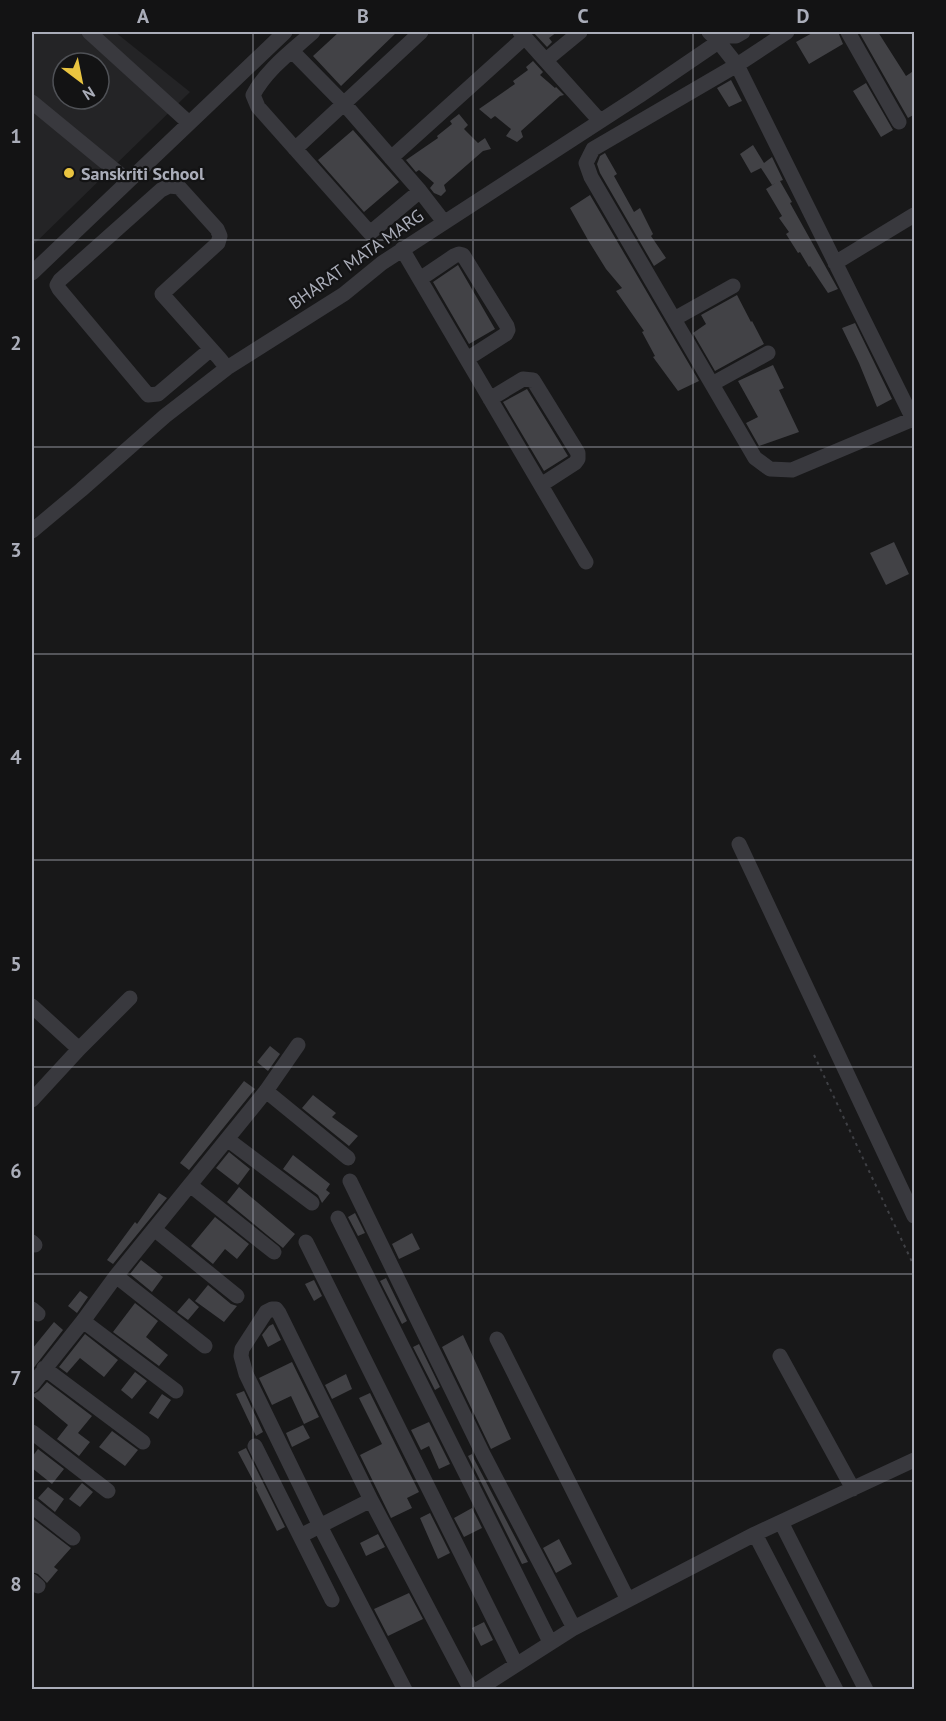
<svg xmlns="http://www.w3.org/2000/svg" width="946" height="1721" viewBox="0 0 946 1721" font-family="'PT Sans',sans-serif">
  <rect width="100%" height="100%" fill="#181819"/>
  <path fill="#242426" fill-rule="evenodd" d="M32,32h83l75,60 -158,154zM63,63h36v36h-36z"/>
  <path fill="#424246" d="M339,32h58l-56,54 -28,-30z
    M533,32h24l-8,6 3,4 -5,5z
    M814,32h24l5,12 -34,20 -13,-22z
    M859,32h19l28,44 9,-6v44l-7,4z
    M533,61l10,11 -3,3 15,13 1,-1 8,8 -4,1 -39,35 2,6 -6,5 -11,-6 5,-7 -16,-13 -4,3 -12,-10 36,-25 -2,-3 15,-11 -2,-3z
    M731,80l11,21 -13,6 -12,-19z
    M866,83l27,47 -12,7 -28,-46z
    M459,114l9,11 -4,4 14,14 7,-5 6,11 -8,2 -39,34 2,6 -5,5 -7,-3 -4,-5 4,-5 -15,-13 -3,2 -10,-12 32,-22 -1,-2 15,-12 -2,-3z
    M353,130l46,52 -35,30 -46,-52z
    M753,145l11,18 8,-6 11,23 -3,1 12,21 -2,1 48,86 -10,4 -18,-27 -1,1 -9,-15 -2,1 -12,-19 3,-2 -10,-14 3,-2 -16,-27 11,-7 -5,3 -11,-17 -10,5 -11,-19z
    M605,153l12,21 -3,2 20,36 6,-4 13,26 -2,2 15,22 -12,8 -54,-93 -3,-9 3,-8z
    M590,195l109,186 -21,10 -25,-34 2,-1 -13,-24 2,-1 -28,-40 6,-3 -16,-19 -18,-29 -18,-32z
    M458,265l37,64 -26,15 -36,-62z
    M737,295l14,27 1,-1 12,23 -49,27 -22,-38 13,-9 -5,-9z
    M855,323l37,76 -15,8 -18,-44 -17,-35z
    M773,365l11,23 -5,2 20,42 -40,14 -13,-23 12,-6 -20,-36z
    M527,389l41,67 -24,15 -41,-69z
    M894,542l15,32 -23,11 -16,-32z
    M270,1046l10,8 -12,17 -11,-9z
    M244,1081l11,8 -66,81 -9,-7z
    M313,1095l23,18 -4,4 26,19 -9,10 -47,-38z
    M229,1152l21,17 -12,16 -22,-17z
    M293,1155l37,29 -4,6 4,3 -8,10 -4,-8 -35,-26z
    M239,1187l56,47 -12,14 -56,-46z
    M159,1193l8,5 -54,66 -6,-4 28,-38 2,2z
    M355,1213l10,20 -7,3 -10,-19z
    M215,1217l34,27 -12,15 -12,-10 -12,15 -22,-18z
    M412,1233l8,16 -21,10 -7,-15z
    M141,1260l22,17 -11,15 -22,-18z
    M386,1278l21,43 -5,3 -22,-43z
    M314,1280l8,16 -8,5 -9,-17z
    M208,1285l23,19 6,2 -13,16 -29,-21z
    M80,1291l8,6 -11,16 -9,-7z
    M189,1298l10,9 -11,13 -11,-8z
    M135,1303l23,18 -12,16 22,18 -9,11 -46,-34z
    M54,1322l9,8 -31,40v-21z
    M273,1324l8,16 -13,7 -6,-12 7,-9z
    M85,1334l33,26 -14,17 -24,-19 -13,15 -8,-6z
    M463,1335l48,104 -20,10 -49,-102z
    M419,1344l21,43 -5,3 -22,-43z
    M292,1362l27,55 -15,7 -13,-28 -19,9 -13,-27z
    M135,1372l12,9 -15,18 -11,-9z
    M346,1374l6,15 -20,10 -7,-14z
    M47,1382l45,34 -14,17 12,9 -11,14 -22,-17 11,-14 -36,-30 7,-4z
    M244,1391l19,41 -7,4 -20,-42z
    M370,1393l49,99 -12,6 5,10 -21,10 -31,-63 22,-11 -23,-46z
    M162,1394l9,6 -13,19 -9,-6z
    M429,1422l21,42 -11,5 -10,-23 -8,4 -10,-20z
    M303,1425l7,13 -18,9 -6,-14z
    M112,1431l26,19 -13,16 -26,-19z
    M246,1448l39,79 -8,4 -21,-42 1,-1 -19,-36z
    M38,1449l26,20 -12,15 -20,-16v-11z
    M472,1454l2,5 54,103 -6,2 -54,-108z
    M82,1483l11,9 -13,15 -11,-8z
    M48,1487l16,12 -9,13 -17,-14z
    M472,1508l10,20 -18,9 -10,-19z
    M430,1513l20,40 -12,6 -18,-41z
    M32,1518l39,30 -17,19 4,3 -11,13 -9,-9 -6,-2z
    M378,1534l7,13 -19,9 -6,-13z
    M559,1539l13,25 -16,9 -13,-25z
    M409,1593l14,26 -35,17 -14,-27z
    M484,1622l9,18 -12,6 -9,-18z"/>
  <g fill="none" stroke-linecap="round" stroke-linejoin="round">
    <path stroke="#3f4045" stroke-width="2" stroke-dasharray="3 4.5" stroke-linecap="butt" d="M814,1055l100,211"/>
    <path stroke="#39393e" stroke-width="15" d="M89,32l100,91
      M313,32c-21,19 -46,37 -60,63l5,12 112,126 50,-42 24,31
      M520,32l80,89
      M709,32l9,9 19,24 177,356
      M787,32l-50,33 -144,84 -7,14 5,14 164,281 15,11 22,1 121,-51
      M848,32l51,90
      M292,51l55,56 73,84
      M546,60l34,-28
      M32,102l96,79
      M295,149l126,-117
      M391,158l134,-121
      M402,249l184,313
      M835,263l79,-48
      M32,273l253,-241
      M420,279l34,-23 5,-2 4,1 44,71 1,4 -2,4 -39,25
      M674,319l59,-33
      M211,349l-53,45 -10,1 -89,-106 -2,-4 3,-5 101,-90 8,-4 10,1 38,42 3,7 -2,7 -56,51 57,64 8,10
      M712,384l56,-31
      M490,399l33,-20 10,1 45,73v6l-3,4 -34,22
      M32,531l49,-41 84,-74 62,-48 117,-74 38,-31 257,-167 88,-60h9l7,-4
      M739,844l175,372
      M32,1006l47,43
      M266,1091l82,67
      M32,1100l47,-51 51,-51
      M227,1139l85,64
      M350,1181l133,273 91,174
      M190,1185l84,67
      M338,1218l212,424
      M154,1229l83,67
      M32,1242l3,3
      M306,1242l210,422
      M116,1276l89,70
      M32,1309l6,5
      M83,1321l93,70
      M497,1339l131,261
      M780,1356l73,133
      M44,1368l99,74
      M32,1385l51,-64 33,-45 150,-185 32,-46
      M32,1432l76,59
      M255,1446l77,154
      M32,1506l41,32
      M781,1522l85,168
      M755,1534l81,156
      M300,1536l71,-36
      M32,1581l6,5
      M405,1690l-85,-164 -74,-152 -5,-18 1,-7 24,-37 6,-3h4l3,4 92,187 100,190
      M477,1690l97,-62 181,-94 159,-74"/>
  </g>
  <path fill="none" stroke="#aaadb9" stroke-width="1.5" stroke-opacity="0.55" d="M253,32v1658M473,32v1658M693,32v1658M32,240h882M32,447h882M32,654h882M32,860h882M32,1067h882M32,1274h882M32,1481h882"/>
  <circle fill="#e9c440" stroke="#131314" stroke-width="2" cx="69" cy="173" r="6"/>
  <g text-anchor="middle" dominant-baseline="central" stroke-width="4.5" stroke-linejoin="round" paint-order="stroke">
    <g font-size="18" font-weight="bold" fill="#aaadb9" stroke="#131314" text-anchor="start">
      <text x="81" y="173">Sanskriti School</text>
    </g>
    <g font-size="18" fill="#aaadb9" stroke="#131314">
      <text transform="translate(356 259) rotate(-35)">BHARAT MATA MARG</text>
    </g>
  </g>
  <rect width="946" height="1721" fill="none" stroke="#131314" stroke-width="66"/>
  <g transform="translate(81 81) rotate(148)"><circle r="28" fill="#131314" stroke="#4f5156" stroke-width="1.5"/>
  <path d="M0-4.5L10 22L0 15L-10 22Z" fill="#e9c440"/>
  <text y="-9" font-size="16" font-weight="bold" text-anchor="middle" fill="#aaadb9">N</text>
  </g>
  <rect x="33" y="33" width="880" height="1655" fill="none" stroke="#aaadb9" stroke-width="2"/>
  <g font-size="20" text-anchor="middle" font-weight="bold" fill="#aaadb9">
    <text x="143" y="23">A</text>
    <text x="363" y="23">B</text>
    <text x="583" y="23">C</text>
    <text x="803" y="23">D</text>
    <text x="16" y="143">1</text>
    <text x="16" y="350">2</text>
    <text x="16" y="557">3</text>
    <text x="16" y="764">4</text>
    <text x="16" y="971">5</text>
    <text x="16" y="1178">6</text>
    <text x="16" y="1385">7</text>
    <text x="16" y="1591">8</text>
  </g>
</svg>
